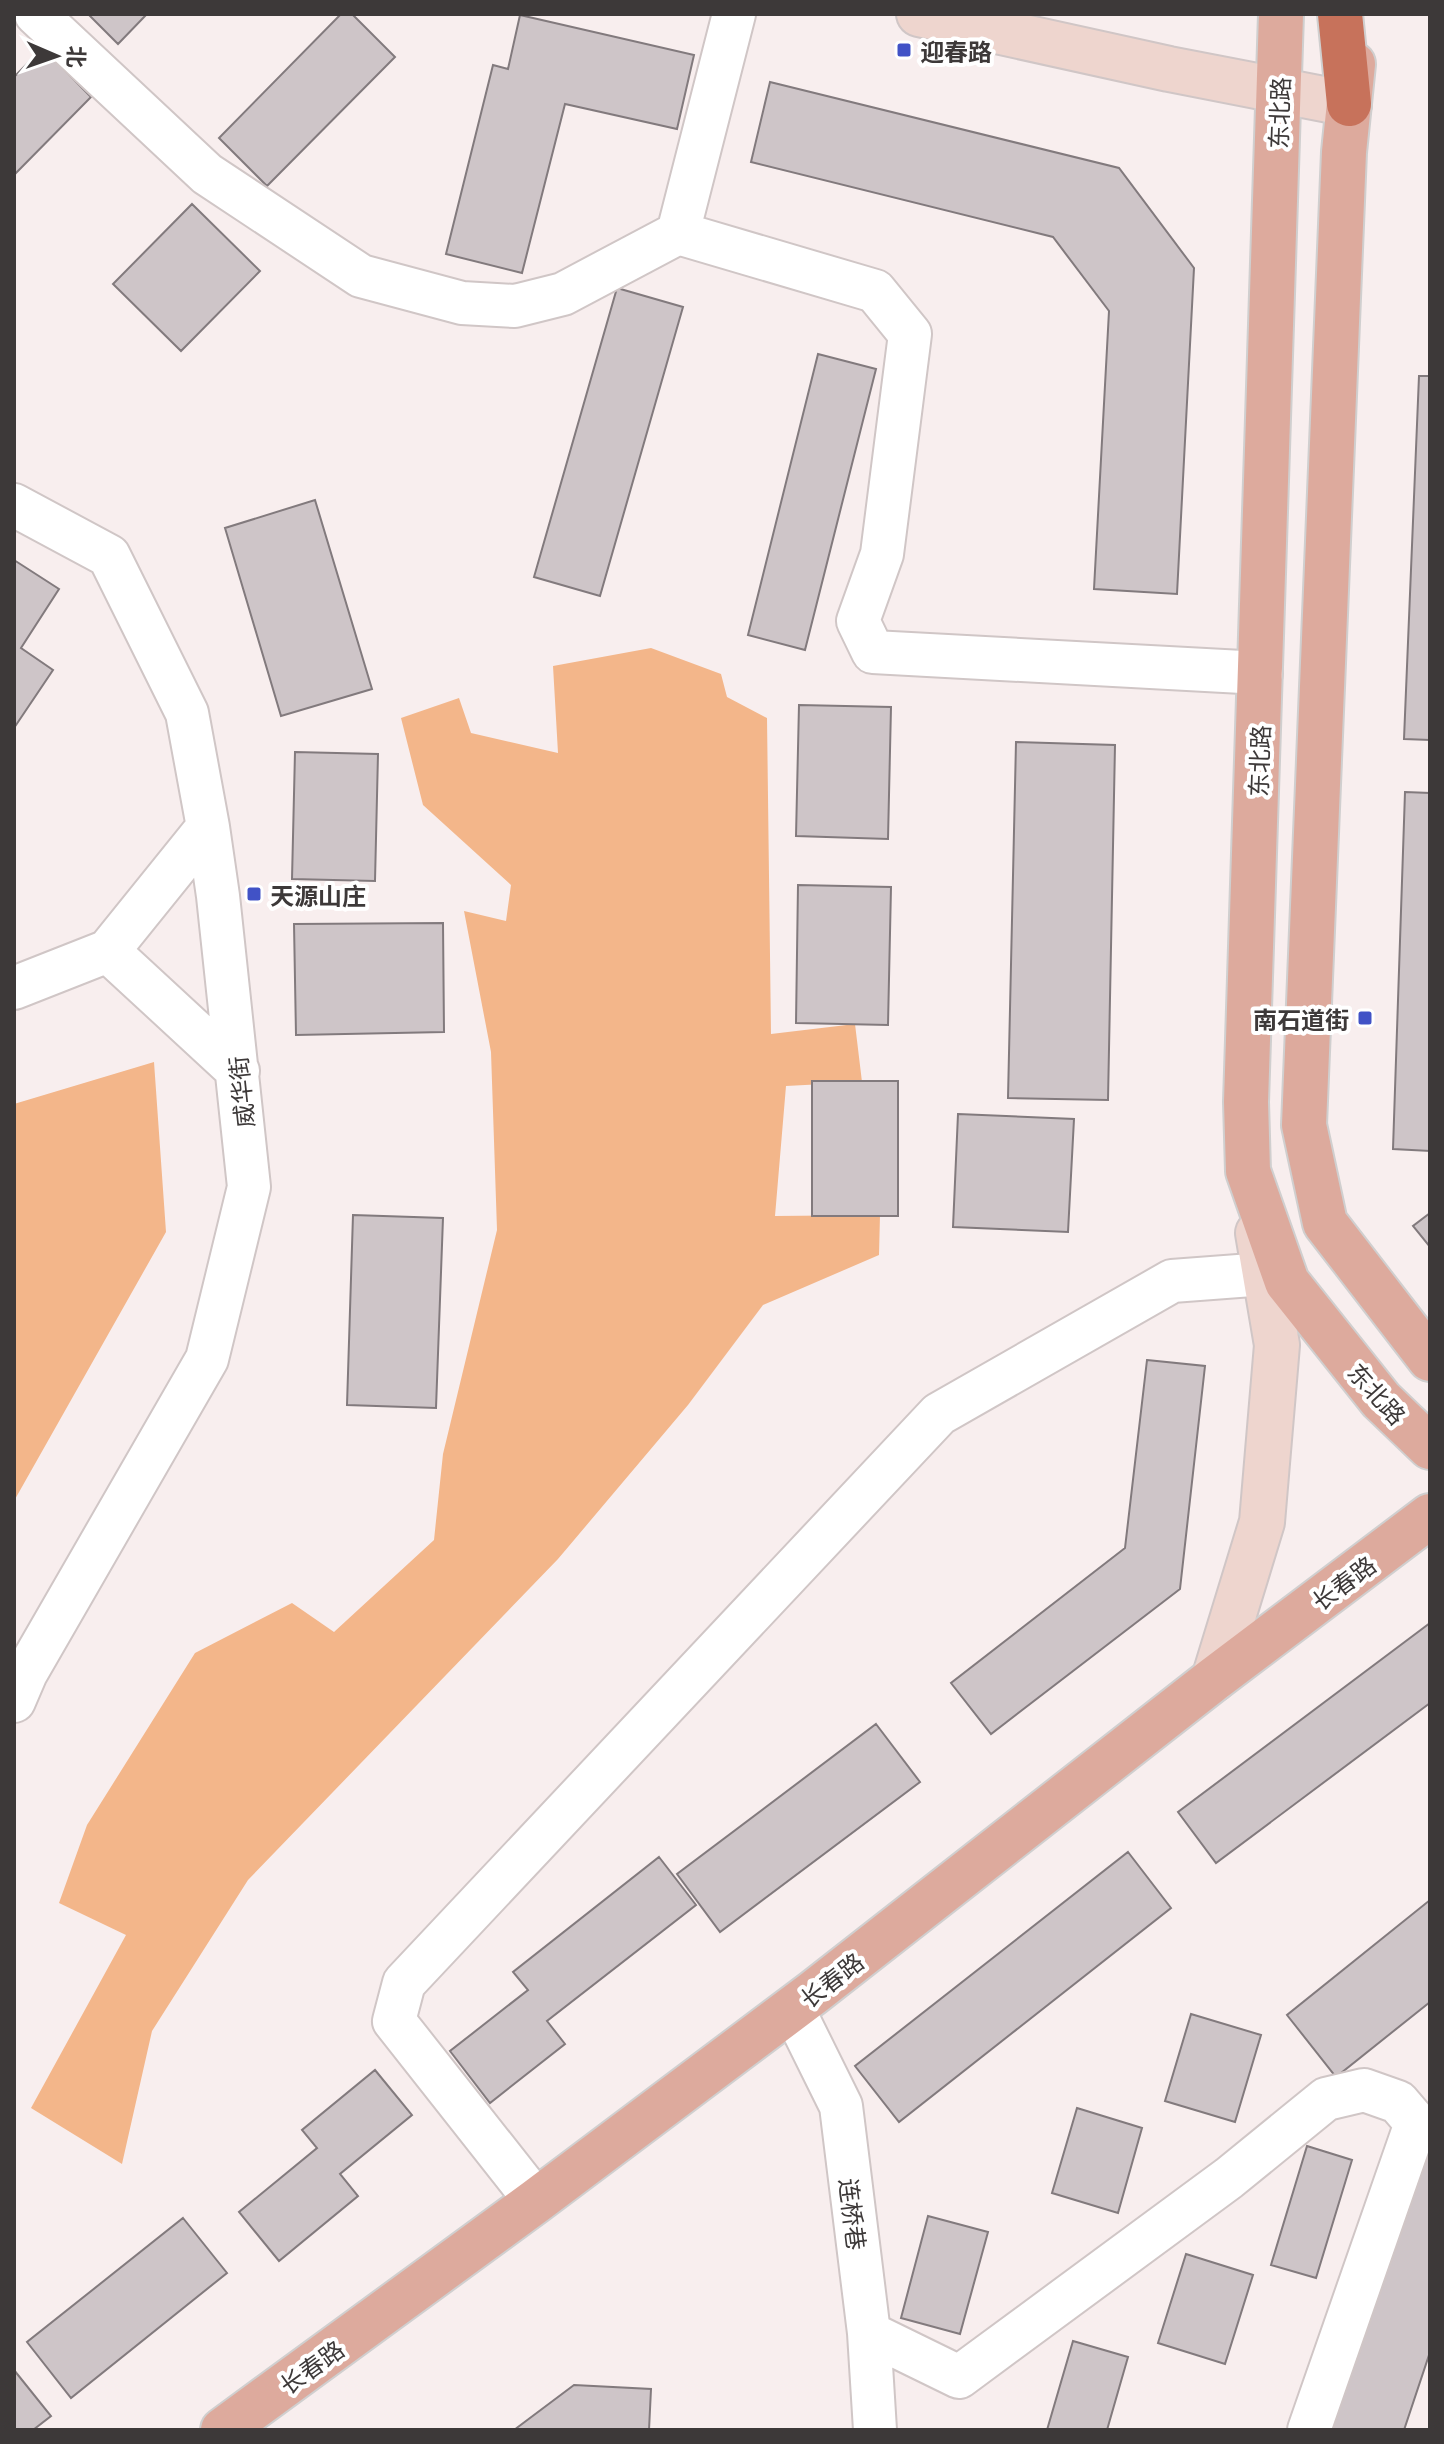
<svg xmlns="http://www.w3.org/2000/svg" width="1444" height="2444" viewBox="0 0 1444 2444" font-family="Literata,'Noto Sans SC',serif">
  <rect width="100%" height="100%" fill="#f8eeee"/>
  <path fill="#f3b68a" d="M651,648l70,26 6,23 40,21 4,316 84,-10 7,58 -76,4 -11,130 105,-1 -1,40 -116,50 -75,100 -130,154 -310,321 -96,151 -30,133 -91,-56 95,-173 -67,-32 28,-78 108,-172 97,-50 42,29 100,-92 9,-86 54,-224 -6,-178 -27,-141 42,10 5,-36 -88,-80 -22,-87 58,-20 12,35 87,20 -5,-87z
    M154,1062l12,170 -152,269v-397z"/>
  <path fill="#cec5c8" stroke="#827a7d" stroke-width="2" d="M88,14h59l-29,30z
    M341,14h11l43,43 -128,129 -48,-48z
    M520,15l174,40 -17,74 -112,-25 -43,169 -76,-19 47,-189 15,4z
    M43,48l48,49 -77,78v-98z
    M770,82l349,86 75,100 -17,326 -83,-5 15,-278 -56,-74 -302,-75z
    M192,204l68,67 -79,80 -68,-67z
    M617,288l66,19 -83,289 -66,-19z
    M818,354l58,15 -71,281 -57,-15z
    M1419,376h11v364l-26,-1z
    M315,500l57,189 -91,27 -56,-188z
    M14,560l45,29 -38,59 32,22 -39,58z
    M799,705l92,2 -3,132 -92,-3z
    M1016,742l99,3 -7,355 -100,-2z
    M295,752l83,2 -3,127 -83,-2z
    M1405,792l25,1v358l-37,-2z
    M798,885l93,2 -3,138 -92,-2z
    M443,923l1,109 -148,3 -2,-111z
    M812,1081h86v135h-86z
    M958,1114l116,5 -6,113 -115,-5z
    M1430,1213v34l-17,-21z
    M353,1215l90,3 -7,190 -89,-3z
    M1147,1360l58,6 -25,223 -189,145 -40,-51 174,-135z
    M1430,1623v80l-214,160 -38,-51z
    M876,1724l44,58 -200,150 -43,-58z
    M1128,1852l43,56 -272,214 -44,-56z
    M659,1857l37,48 -149,116 18,23 -75,59 -40,-52 78,-61 -15,-18z
    M1430,1900v102l-94,75 -49,-62z
    M1191,2014l70,21 -26,87 -70,-21z
    M375,2070l37,45 -72,59 18,22 -79,65 -40,-49 78,-64 -15,-18z
    M1077,2108l65,20 -24,85 -66,-20z
    M1307,2146l45,14 -36,118 -45,-13z
    M1423,2151l7,3v198l-26,78h-73z
    M928,2216l60,16 -28,102 -59,-16z
    M183,2218l44,55 -156,125 -44,-56z
    M1186,2254l67,21 -28,89 -67,-21z
    M1073,2341l55,16 -21,73h-60z
    M14,2370l37,46 -18,14h-19z
    M574,2385l77,4 -2,41h-135z"/>
  <g fill="none" stroke-linecap="round" stroke-linejoin="round">
    <g stroke="#d0c6c6" stroke-width="46">
      <path id="street" d="M36,14l171,160 154,102 101,27 53,3 48,-12 115,-61 197,58 35,43 -28,220 -24,67 15,31 388,21
        M678,233l56,-219
        M14,505l95,51 78,157 21,114 10,69 31,291 -42,172 -181,314 -12,28
        M108,951l130,120
        M14,988l94,-37 100,-124
        M793,2009l48,97 28,227 6,97
        M536,2201l-142,-180 10,-38 535,-569 233,-133 93,-7
        M869,2333l90,44 270,-199 97,-79 38,-9 34,12 18,21 -107,307"/>
    </g>
    <g stroke="#d0c6c6" stroke-width="48">
      <path id="secondary" d="M919,14l250,55 180,35
        M1214,1679l48,-157 15,-177 -19,-112"/>
    </g>
    <g stroke="#d0cfcf" stroke-width="48">
      <path id="primary" d="M1281,14l-35,1088 2,69 39,111 94,118 49,47
        M1353,64l-9,88 -40,973 21,98 105,136
        M223,2430l313,-229 277,-208 401,-314 216,-163"/>
    </g>
    <g stroke="#d0cfcf" stroke-width="48">
      <path id="highway" d="M1340,14l9,90"/>
    </g>
    <use href="#street" stroke="#fff" stroke-width="42"/>
    <use href="#secondary" stroke="#eed5ce" stroke-width="44"/>
    <use href="#primary" stroke="#ddaa9d" stroke-width="44"/>
    <use href="#highway" stroke="#c7725b" stroke-width="44"/>
  </g>
  <g fill="#4152c6" stroke="#fff" stroke-width="3">
    <rect x="896" y="42" width="16" height="16" rx="4"/>
    <rect x="246" y="886" width="16" height="16" rx="4"/>
    <rect x="1357" y="1010" width="16" height="16" rx="4"/>
  </g>
  <g text-anchor="middle" dominant-baseline="central" stroke-width="8" stroke-linejoin="round" paint-order="stroke">
    <g font-size="24" font-weight="bold" fill="#3d3939" stroke="#fff" text-anchor="start">
      <text x="920" y="50">迎春路</text>
      <text x="270" y="894">天源山庄</text>
      <text x="1349" y="1018" text-anchor="end">南石道街</text>
    </g>
    <g font-size="24" fill="#3d3939" stroke="#fff">
      <text transform="translate(1278 113) rotate(-88)">东北路</text>
      <text transform="translate(1258 761) rotate(-88)">东北路</text>
      <text transform="translate(240 1092) rotate(-96)">威华街</text>
      <text transform="translate(1378 1393) rotate(48)">东北路</text>
      <text transform="translate(1343 1582) rotate(-37)">长春路</text>
      <text transform="translate(831 1979) rotate(-38)">长春路</text>
      <text transform="translate(854 2214) rotate(83)">连桥巷</text>
      <text transform="translate(311 2366) rotate(-36)">长春路</text>
    </g>
  </g>
  <rect width="1444" height="2444" fill="none" stroke="#3d3939" stroke-width="32"/>
  <g transform="translate(56 56) rotate(92)" stroke="#ffffff" stroke-width="6" paint-order="stroke">
  <path d="M0-6L14 30L0 20L-14 30Z" fill="#3d3939"/>
  <text y="-12" font-size="22" font-weight="bold" text-anchor="middle" fill="#3d3939">北</text>
  </g>
</svg>
